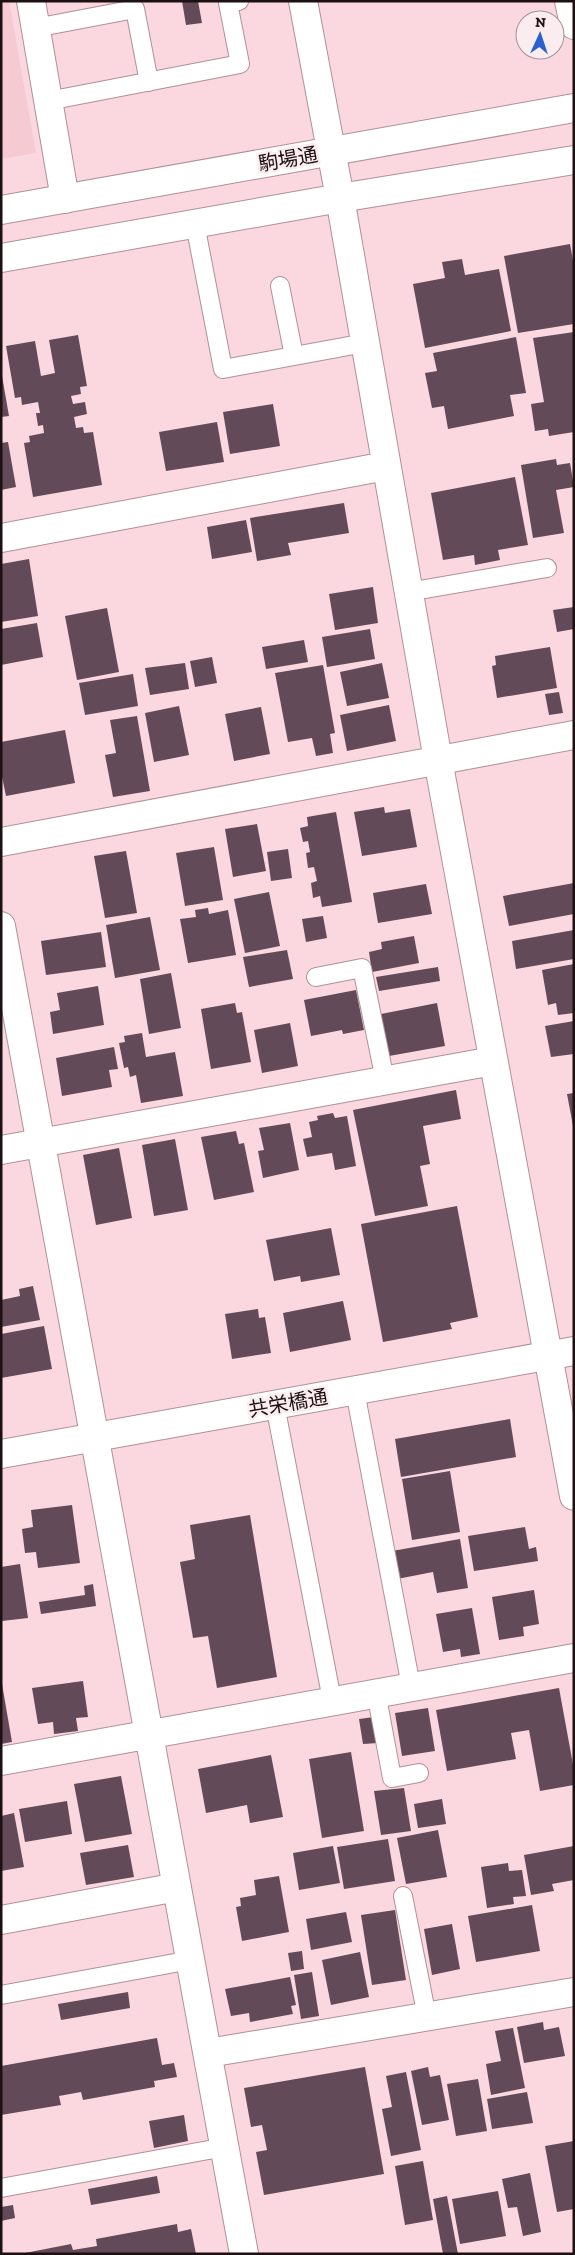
<svg xmlns="http://www.w3.org/2000/svg" width="575" height="2255" viewBox="0 0 575 2255" font-family="'Zilla Slab','Noto Sans JP',serif">
  <rect width="100%" height="100%" fill="#fbd8e0"/>
  <path fill="#f5cad3" d="M1,1h8l27,152 -35,6z"/>
  <path fill="#634a58" d="M182,1h16l4,22 -16,2z
    M570,244l4,22v58l-56,9 -14,-77z
    M462,259l3,16 34,-6 12,62 -86,17 -12,-64 32,-6 -3,-16z
    M574,332v100l-25,4 -1,-7 -13,2 -4,-27 13,-2 -11,-64z
    M78,335l9,51 -7,1 1,7 -10,2 2,8 12,-2 2,12 -13,3 2,11 7,-1 1,6 9,-1 9,53 -69,12 -9,-54 6,-1 -1,-6 15,-3 -1,-8 -5,1 -2,-13h4l-2,-11 -16,3 -1,-8 -6,1 -9,-52 29,-5 6,35 14,-3 -6,-33z
    M516,337l10,56 -16,2 4,21 -66,13 -4,-23 -12,2 -7,-35 12,-2 -4,-18z
    M2,376l7,40 -8,1v-40z
    M273,404l7,42 -50,8 -7,-42z
    M217,422l7,40 -58,9 -7,-39z
    M8,442l8,45 -15,3v-47z
    M556,459l1,6 13,-2 4,24 -18,3 8,43 -31,5 -12,-73z
    M515,477l13,68 -30,5 2,10 -25,5 -1,-10 -31,5 -12,-67z
    M344,503l5,30 -61,10 3,12 -34,6 -7,-43z
    M246,520l6,32 -40,7 -5,-32z
    M29,559l9,57 -37,6v-58z
    M373,587l5,36 -43,7 -6,-36z
    M574,607v22l-17,3 -4,-22z
    M107,608l12,64 -42,8 -12,-64z
    M37,623l6,34 -42,8v-36z
    M370,629l5,30 -48,8 -5,-30z
    M304,640l4,22 -42,7 -4,-22z
    M550,647l7,41 -60,10 -5,-32 4,-1 -1,-9z
    M212,657l5,26 -22,4 -5,-26z
    M185,663l4,26 -39,6 -5,-27z
    M382,663l7,35 -42,8 -7,-34z
    M323,665l12,68 -5,1 3,19 -17,3 -4,-18 -24,4 -13,-69z
    M133,674l5,32 -53,9 -6,-32z
    M559,692l4,21 -14,2 -4,-21z
    M389,705l7,36 -49,10 -7,-36z
    M179,706l10,49 -35,7 -9,-49z
    M261,707l9,47 -36,7 -9,-47z
    M137,716l13,75 -37,6 -8,-42 11,-2 -6,-33z
    M65,730l10,53 -69,13 -5,-24v-30z
    M384,807l1,6 25,-4 7,38 -55,9 -8,-44z
    M336,812l16,90 -30,5 -2,-11 -7,2 -2,-15 6,-2 -3,-14 -6,1 -2,-15 4,-1 -2,-11 -5,1 -3,-14 8,-2 -1,-9z
    M257,824l9,47 -33,6 -8,-48z
    M214,847l9,53 -38,6 -9,-53z
    M288,849l4,29 -21,3 -4,-29z
    M126,851l11,62 -32,5 -11,-62z
    M574,883v31l-65,12 -6,-30z
    M426,884l6,30 -54,9 -5,-30z
    M269,892l11,54 -35,7 -11,-54z
    M208,908l1,6 19,-4 8,45 -48,8 -8,-44 16,-2 -1,-7z
    M323,916l4,22 -21,4 -4,-23z
    M150,917l10,53 -45,8 -9,-53z
    M574,930v29l-58,10 -4,-28z
    M101,932l5,35 -60,8 -5,-34z
    M414,936l5,27 -47,9 -3,-20 13,-3 -1,-7z
    M287,950l6,29 -44,8 -6,-30z
    M574,964v49l-16,2 -2,-12 -8,2 -6,-35z
    M438,967l2,14 -61,10 -3,-14z
    M171,973l10,55 -32,6 -9,-55z
    M98,986l6,39 -51,9 -3,-22 10,-2 -3,-17z
    M356,990l8,40 -21,4 -1,-4 -31,6 -7,-36z
    M235,1003l2,10 5,-1 9,50 -40,7 -10,-60z
    M437,1003l8,43 -56,10 -8,-42z
    M574,1021v33l-23,3 -6,-31z
    M290,1023l8,43 -36,7 -8,-43z
    M142,1033l4,24 29,-5 8,44 -42,7 -5,-28 -6,2 -2,-10 -4,1 -5,-25 6,-1 -1,-6z
    M114,1047l4,22 -9,1 3,17 -50,9 -6,-38z
    M456,1090l5,29 -38,7 7,38 -10,2 8,40 -53,10 -22,-106z
    M574,1093v33h-1l-6,-32z
    M333,1113l2,5 12,-2 9,50 -21,4 -3,-17 -25,4 -4,-18 9,-2 -3,-15 9,-2 -1,-4z
    M290,1123l9,47 -36,8 -5,-27 6,-1 -5,-22z
    M236,1131l3,13 5,-1 10,49 -40,8 -13,-63z
    M175,1139l13,71 -34,6 -12,-71z
    M119,1148l13,70 -36,7 -13,-70z
    M457,1206l21,111 -28,6 2,6 -69,13 -22,-118z
    M331,1228l9,47 -39,7 -1,-6 -26,5 -8,-41z
    M33,1286l7,34 -39,7v-27l19,-4 -1,-7z
    M343,1301l8,39 -61,12 -7,-39z
    M258,1309l1,9 6,-1 6,36 -39,6 -7,-45z
    M44,1326l8,43 -51,9v-44z
    M510,1419l6,38 -115,20 -6,-38z
    M450,1471l10,61 -48,8 -10,-61z
    M72,1505l8,58 -42,5 -2,-16 -11,1 -3,-24 11,-2 -2,-17z
    M250,1515l27,162 -60,11 -9,-52 -15,2 -13,-76 15,-3 -5,-34z
    M525,1527l4,22 7,-2 2,14 -64,10 -6,-35z
    M460,1539l8,49 -31,5 -4,-21 -36,7 -5,-28z
    M20,1564l8,54 -26,3 -1,-54z
    M93,1584l3,22 -55,8 -2,-12 46,-7 -1,-9z
    M534,1590l5,34 -16,3 1,9 -25,4 -7,-43z
    M472,1608l8,46 -19,3 -1,-8 -17,3 -7,-38z
    M83,1681l5,36 -12,1 2,13 -24,3 -1,-12 -15,2 -6,-36z
    M2,1684l10,58 -11,2v-59z
    M559,1688l15,82v15l-34,6 -11,-61 -18,3 5,26 -69,12 -11,-61z
    M428,1708l7,43 -33,5 -7,-43z
    M374,1717l4,26 -15,1 -4,-25z
    M351,1752l13,79 -42,7 -13,-79z
    M271,1755l12,62 -33,6 -3,-18 -41,8 -8,-44z
    M121,1776l11,58 -47,8 -11,-58z
    M404,1788l7,43 -30,4 -7,-44z
    M442,1799l4,25 -28,4 -4,-24z
    M67,1801l5,33 -47,8 -6,-33z
    M14,1813l10,54 -23,4v-55z
    M438,1830l9,47 -41,7 -9,-46z
    M388,1839l7,42 -51,8 -7,-42z
    M128,1845l6,32 -48,8 -6,-32z
    M333,1846l7,37 -41,7 -6,-37z
    M574,1846v34l-22,4 2,7 -23,4 -7,-40z
    M508,1863l1,8 13,-1 4,26 -13,1 1,7 -27,4 -6,-41z
    M279,1876l10,56 -47,9 -6,-34 5,-1 -1,-8 16,-3 -2,-15z
    M532,1905l8,46 -64,11 -8,-46z
    M395,1910l11,70 -34,5 -11,-70z
    M346,1912l6,30 -41,8 -5,-31z
    M452,1924l8,45 -28,6 -8,-46z
    M302,1951l2,18 -13,2 -3,-18z
    M360,1952l9,45 -38,8 -9,-45z
    M312,1972l7,44 -18,3 -7,-44z
    M290,1977l6,28 -5,1 2,8 -43,8 -1,-9 -18,3 -6,-27z
    M128,1992l2,16 -69,12 -3,-16z
    M543,2022l1,8 15,-3 6,29 -41,7 -7,-36z
    M513,2028l12,60 -34,7 -5,-31 15,-3 -6,-30z
    M157,2038l5,27 12,-2 3,14 -23,4 1,6 -72,13 -2,-8 -22,4 2,9 -60,10v-49z
    M365,2067l19,107 -120,21 -8,-43 11,-2 -5,-25 -11,2 -7,-39z
    M428,2067l2,10 10,-2 9,45 -27,5 -11,-54z
    M406,2072l15,78 -30,6 -9,-47 10,-2 -6,-31z
    M478,2079l9,52 -31,5 -9,-52z
    M527,2092l6,31 -41,6 -5,-30z
    M184,2115l4,26 -34,7 -5,-27z
    M574,2141v68l-17,3 -12,-66z
    M423,2161l10,59 -28,5 -10,-59z
    M530,2173l11,59 -18,4 -6,-29 -9,1 -6,-29z
    M157,2176l3,17 -69,12 -3,-16z
    M498,2191l8,45 -46,8 -8,-45z
    M447,2196l11,58h-15l-10,-55z
    M13,2205l2,13 -14,3v-14z
    M177,2224l1,8 13,-3 5,25h-176l51,-10 2,6 24,-4 -1,-7z"/>
  <g fill="none" stroke-linecap="round" stroke-linejoin="round">
    <g stroke="#b19097" stroke-width="20">
      <path id="service" d="M35,28l100,-19 14,73
        M48,101l192,-37 -12,-61 11,-2
        M195,224l28,145 142,-26
        M280,286l14,70
        M408,592l139,-24
        M316,977l46,-9 23,112
        M355,1391l56,295
        M275,1405l57,295
        M376,1692l16,86 27,-5
        M403,1896l24,121
        M1,1995l190,-35
        M1,2188l224,-41"/>
    </g>
    <g stroke="#b19097" stroke-width="30">
      <path id="minor" d="M31,1l34,198
        M303,1l37,197 98,562 136,736
        M569,1l5,24
        M1,538l385,-72
        M1,842l573,-107
        M1,926l243,1328
        M1,1150l492,-89
        M1,1761l573,-103
        M1,1920l176,-33
        M208,2053l366,-61"/>
    </g>
    <g stroke="#b19097" stroke-width="30">
      <path id="tertiary" d="M1,210l573,-102
        M1,258l339,-60 234,-38
        M1,1454l573,-103"/>
    </g>
    <use href="#service" stroke="#fff" stroke-width="18"/>
    <use href="#minor" stroke="#fff" stroke-width="28"/>
    <use href="#tertiary" stroke="#fff" stroke-width="28"/>
  </g>
  <g text-anchor="middle" dominant-baseline="central" stroke-width="5" stroke-linejoin="round" paint-order="stroke">
    <g font-size="20" fill="#1c1013" stroke="#faecef">
      <text transform="translate(288 159) rotate(-10)">駒場通</text>
      <text transform="translate(288 1403) rotate(-10)">共栄橋通</text>
    </g>
  </g>
  <rect width="575" height="2255" fill="none" stroke="#1c1013" stroke-width="5"/>
  <g transform="translate(540 35) rotate(3)"><circle r="24" fill="#faecef" stroke="#a19497"/>
  <path d="M0-4L9 19L0 12L-9 19Z" fill="#2a61cf"/>
  <text y="-8" font-size="14" font-weight="bold" text-anchor="middle" fill="#1c1013">N</text>
  </g>
</svg>
